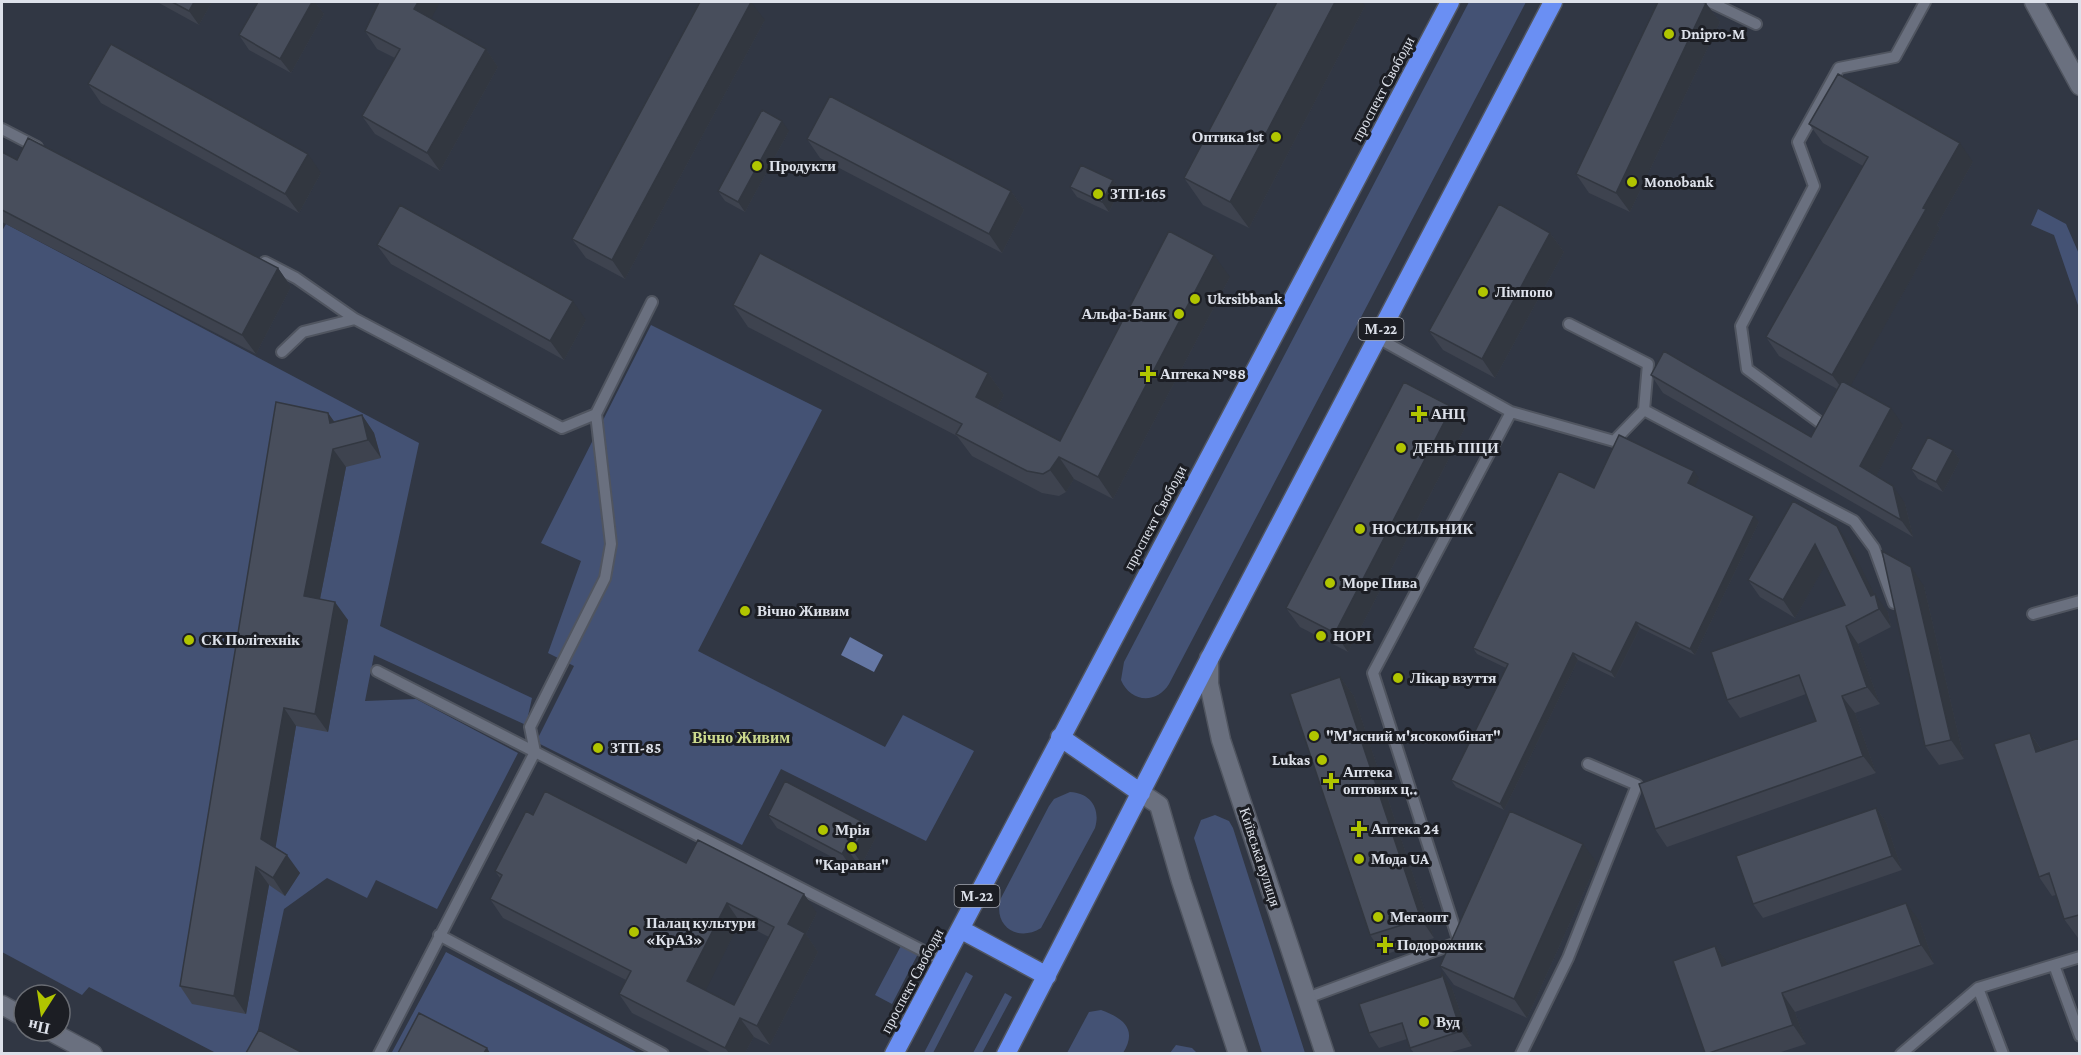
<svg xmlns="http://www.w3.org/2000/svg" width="2081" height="1055" viewBox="0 0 2081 1055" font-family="'Crimson Pro',serif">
  <rect width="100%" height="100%" fill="#313744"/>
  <path fill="#445274" d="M1469,2h57l-357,682c-13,21 -39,18 -48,-4l3,-18z
    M2038,209l28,15 13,30v54l-25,-73 -23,-10z
    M6,224l413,219 -39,183 152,72 -6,27 -152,-70 -9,46 51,-2 102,54 -81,156 -61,-29 -9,18 -40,-20 -43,31 -31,144h-37l-127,-66 -7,8 -80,-43v-721z
    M651,325l171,85 -124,241 187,96 18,-32 71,36 -48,90 -145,-72 -39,76 -206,-103 38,-76 -26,-13 33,-92 -40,-18z
    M1070,792c20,1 31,16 25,36l-54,100c-24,15 -49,-3 -40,-30l48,-92 5,-7z
    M1215,815l14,6 4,7 72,225h-43l-68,-215 7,-18z
    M903,942l17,8 -28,54 -17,-9z
    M446,952l192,101 -247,1z
    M966,972l7,4 -40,77h-9z
    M1005,993l7,4 -30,56h-9z
    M1101,1010c22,8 37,19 22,43h-56l22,-41z
    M1176,1045l16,3 5,5h-27z"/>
  <path fill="#6577a4" d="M850,637l33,18 -9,17 -33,-17z"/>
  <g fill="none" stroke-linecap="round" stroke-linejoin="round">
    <g stroke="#505560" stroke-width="14">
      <path id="lane" d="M1710,2l46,22
        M2,129l35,18
        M265,262l31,16 59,41 207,109 34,-14
        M1569,324l79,40 -4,46 210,111 20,27 20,55
        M1376,337l135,75
        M282,352l21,-20 52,-13
        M1822,424l-75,-55 -6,-43 73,-140 -16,-44 41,-74 56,-11 30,-55
        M2033,614l47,-13
        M377,671l566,290
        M439,935l224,119
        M2054,965l26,71
        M1307,998l152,-56 -86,-269 138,-261 103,29 30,-31
        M379,1054l156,-302 -5,-25 75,-149 6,-34 -15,-130 56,-112
        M1521,1054l47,-96 69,-173 -49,-21
        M1901,1054l77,-66
        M2003,1054l-25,-66 102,-31"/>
    </g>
    <g stroke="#505560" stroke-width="21">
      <path id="street" d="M2034,2l46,84
        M2,1005l22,12
        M50,1031l43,23"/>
    </g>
    <g stroke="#505560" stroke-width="21">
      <path id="secondary" d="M1209,658v26l12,56 104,314
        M1141,793l18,12 22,76 57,173"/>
    </g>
    <g stroke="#505560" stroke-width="21">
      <path id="highway" d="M1060,737l81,56
        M960,929l87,47
        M894,1054l556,-1052
        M1006,1054l210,-408 337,-644"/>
    </g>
    <use href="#lane" stroke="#6a707f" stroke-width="10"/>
    <use href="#street" stroke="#6a707f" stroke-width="18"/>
    <use href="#secondary" stroke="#6a707f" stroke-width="18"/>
    <use href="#highway" stroke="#6a8ff3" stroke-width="18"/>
  </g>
  <path fill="#3e434f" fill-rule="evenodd" d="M158,2h54l-13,23 -40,-22z
    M258,2h57l9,12 -33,59 -42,-23 -10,-15z
    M1705,2l15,20 -90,190 -41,-19 -13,-19z
    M1365,6l-116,222 -46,-23 -19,-27z
    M431,19l55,30 12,18 -58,104 -65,-37 -13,-18 33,-58 -18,-9 -12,-18z
    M765,20l-140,259 -39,-21 -14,-19z
    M88,84l233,89 -22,40 -198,-110z
    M1809,124l164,38 -36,63 3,3 -90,158 53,39 -27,51 29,27 8,34 -250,-144 -12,-18 160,62 26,-48 -58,-33 -13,-19 97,-171 -40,-23z
    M789,131l-44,81 -20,-11 -7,-10z
    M807,139l204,52 13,19 -22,43 -182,-95z
    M2,152l15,8 261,108 13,19 -35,67 -254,-132z
    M1113,180l7,10 -11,22 -32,-15 -7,-10z
    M1550,233l14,19 -69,126 -52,-28 -14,-19z
    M377,245l209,75 -22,40 -173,-96z
    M1230,277l-117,222 -39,-20 -8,13 -7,4 -17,-3 -70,-37 -15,-20 -209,-109 -15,-22 255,68 16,22 -7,13 63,33z
    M328,413l6,9 28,-7 12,18 7,25 -35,9 -26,132 28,21 -20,112 -32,-6 -21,122 25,25 -15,23 -16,-11 -23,129 -54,-10 -12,-18z
    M1466,426l-118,226 -48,-25 -14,-19z
    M1953,450l7,10 -17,32 -25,-13 -7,-10z
    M1699,478l-5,8 65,36 -64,133 -55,-27 -25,50 -37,-18 -74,150 -48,-23 -5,-7 55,-112 -29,-14 -4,-6 121,-160z
    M1849,544l25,51 14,17 3,15 -33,17 22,60 -25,9 21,60 -209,74 -12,-18 161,-108 -10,-27 -66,24 -13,-18 118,-95 -20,-40 -30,53 -35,-21 -12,-17z
    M1924,586l40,173 -25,6 -14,-19z
    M1340,677l14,19 80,242 -50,17 -14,-20z
    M2030,733l12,17 37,-12v200h-1l-14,-19 -8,-24 -4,1 -13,-19z
    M1876,808l10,14 16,48 -139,48 -10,-14z
    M533,815l153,48 131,50 -11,21 12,18 -48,93 -16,-8 -9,16h-33l-80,-40 -13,-19 7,-14 -123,-62 -13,-19 10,-21 -5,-7zM740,922l29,15 -35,68 -29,-15z
    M768,815l99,9 9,13 -14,27 -7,-4 -4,7 -74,-39z
    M1597,863l-70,155 -73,-33 -14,-19z
    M1920,922l14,42 -139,48 11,32 -28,9h-73l10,-107 13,18z
    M1452,988l20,58 -24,7h-34l-4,-5 -3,-9 -28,9 -10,-15z"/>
  <path fill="#323740" d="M194,2h18l-13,23 -10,-14z
    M312,2h3l9,12 -33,59 -11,-14z
    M418,2h22l-13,25 -13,-18z
    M751,2l14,18 -140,259 -13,-19z
    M1335,2h27l3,4 -116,222 -19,-26z
    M1698,2h7l15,20 -90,190 -14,-19z
    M486,49l12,18 -58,104 -13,-18z
    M782,121l7,10 -44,81 -7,-10z
    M1960,143l13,19 -36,63 3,3 -94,166 -14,-19 91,-167z
    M308,154l13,19 -22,40 -14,-19z
    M1113,180l7,10 -11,22 -7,-10z
    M1011,191l13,19 -22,43 -13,-19z
    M1550,233l14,19 -69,126 -13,-19z
    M1214,255l16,22 -117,222 -15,-22z
    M278,268l13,19 -35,67 -14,-19z
    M573,301l13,19 -22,40 -14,-19z
    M988,373l16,22 -13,24 -15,-22z
    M1452,407l14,19 -118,226 -13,-19z
    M1891,408l12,17 -31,59 -12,-18z
    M328,413l13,18 -11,-8z
    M362,415l12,18 7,25 -13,-18z
    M333,449l13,18 -29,147 -13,-18z
    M1953,450l7,10 -17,32 -7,-10z
    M1059,457l15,22 -8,13 -16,-22z
    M1694,471l5,7 -6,12 -5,-7z
    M1893,486l12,17 8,34 -12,-17z
    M1754,516l5,6 -64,133 -5,-6z
    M1837,526l12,18 28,55 -2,-5 13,18 3,15 -12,-18 -8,-13z
    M1815,544l12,18 -32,56 -12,-18z
    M1911,567l13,19 40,173 -13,-19z
    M335,602l13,18 -20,112 -13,-18z
    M1636,622l4,6 -25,50 -4,-6z
    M1846,626l12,18 22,60 -13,-17z
    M1573,653l5,7 -74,150 -4,-6z
    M1340,677l14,19 80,242 -13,-19z
    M1842,696l13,17 21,60 -13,-17z
    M284,708l12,18 -22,131 -13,-18z
    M2030,733l13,19h-7z
    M1876,808l10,14 16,48 -10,-14z
    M867,824l9,13 -14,27 -9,-13z
    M1583,844l14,19 -70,155 -13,-19z
    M846,847l9,13 -4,7 -9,-13z
    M287,855l13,18 -15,23 -12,-18z
    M256,867l13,18 -23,129 -12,-18z
    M804,894l13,19 -11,21 12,18 -48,93 -13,-19 31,-102z
    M727,903l13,19 -39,78 -14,-19z
    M1906,903l14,19 14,42 -13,-19z
    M1715,946l14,19 -7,1z
    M1442,973l10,15 20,58 -11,-15z
    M1782,993l13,19 11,32 -13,-19z
    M740,1018l14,19 -9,16h-16l-4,-5z
    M2,1048l4,5h-4z
    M487,1048l3,5h-6z"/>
  <path fill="#484e5c" stroke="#323740" stroke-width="1.5" fill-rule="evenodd" d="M172,2h22l-5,9z
    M258,2h54l-32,57 -41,-24z
    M379,2h39l-4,7 72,40 -59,104 -65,-37 38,-67 -35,-18z
    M700,2h51l-139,258 -40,-21z
    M1277,2h58l-105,200 -46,-24z
    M1658,2h44l4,1 -90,190 -40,-19z
    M111,44l197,110 -23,40 -197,-110z
    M1838,74l122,69 -37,65 3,1 -94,166 -66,-38 102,-180 -59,-33z
    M830,96l181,95 -22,43 -182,-95z
    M762,110l20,11 -44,81 -20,-11z
    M28,138l250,130 -36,67 -240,-125v-58l15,8z
    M1081,165l32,15 -11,22 -32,-15z
    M1499,204l51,29 -68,126 -53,-28z
    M400,205l173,96 -23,40 -173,-96z
    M1169,231l45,24 -116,222 -39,-20 -9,13 -7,4 -16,-3 -71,-37 6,-10 -229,-119 27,-52 228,120 -12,24 84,44z
    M1664,351l147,86 31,-56 49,27 -31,58 33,20 8,34 -250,-145z
    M1404,382l48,25 -117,226 -49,-25z
    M276,402l52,11 2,10 32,-8 6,25 -35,9 -29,147 31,6 -20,112 -31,-6 -23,131 26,16 -14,23 -17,-11 -22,129 -54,-10z
    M1619,435l75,36 -6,12 66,33 -64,133 -54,-27 -25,50 -38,-19 -73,151 -49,-24 57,-116 -35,-16 86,-177 35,17z
    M1928,437l25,13 -17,32 -25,-13z
    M1793,501l44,25 34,70 4,-2 4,15 -33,17 21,61 -25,9 21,60 -208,73 -16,-45 177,-63 -17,-46 -72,25 -16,-48 134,-47 -30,-61 -32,56 -35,-20z
    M1882,551l29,16 40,173 -26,6z
    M1340,677l81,242 -51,16 -80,-241z
    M2030,733l6,19 43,-14v177l-15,4 -15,-46 -10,4 -45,-133z
    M785,781l82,43 -14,27 -7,-4 -4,7 -74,-39z
    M545,791l141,72 12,-23 106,54 -16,30 17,9 -48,93 -17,-8 -15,30 -106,-54 12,-23 -141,-72 12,-24 -7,-4 31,-60 7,4zM727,903l47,24 -40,78 -47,-24z
    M1876,808l16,48 -139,48 -17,-48z
    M1510,811l73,33 -69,155 -74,-33z
    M1906,903l15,42 -139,48 11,32 -84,28h-4l-32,-92 42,-15 7,20z
    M1442,973l19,58 -51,17 -8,-25 -33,10 -10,-29 82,-27z
    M419,1013l68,35 -3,5h-86z
    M259,1030l44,23h-57z"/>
  <g fill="#b1c500" stroke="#1c1e24" stroke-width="2">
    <circle cx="1669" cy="34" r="6"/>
    <circle cx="1276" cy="137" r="6"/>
    <circle cx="757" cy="166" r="6"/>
    <circle cx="1632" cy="182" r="6"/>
    <circle cx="1098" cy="194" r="6"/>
    <circle cx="1483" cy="292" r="6"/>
    <circle cx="1195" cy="299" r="6"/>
    <circle cx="1179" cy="314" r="6"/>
    <path d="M1145 365h6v6h6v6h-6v6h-6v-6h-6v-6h6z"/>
    <path d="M1416 405h6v6h6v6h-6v6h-6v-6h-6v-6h6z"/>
    <circle cx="1401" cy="448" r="6"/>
    <circle cx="1360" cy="529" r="6"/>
    <circle cx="1330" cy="583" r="6"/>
    <circle cx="745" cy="611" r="6"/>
    <circle cx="1321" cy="636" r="6"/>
    <circle cx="189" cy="640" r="6"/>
    <circle cx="1398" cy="678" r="6"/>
    <circle cx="1314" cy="736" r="6"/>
    <circle cx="598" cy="748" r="6"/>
    <circle cx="1322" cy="760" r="6"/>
    <path d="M1328 772h6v6h6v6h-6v6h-6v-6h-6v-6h6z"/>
    <path d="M1356 820h6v6h6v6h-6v6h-6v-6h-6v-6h6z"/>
    <circle cx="823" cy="830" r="6"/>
    <circle cx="852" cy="847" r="6"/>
    <circle cx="1359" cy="859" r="6"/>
    <circle cx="1378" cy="917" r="6"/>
    <circle cx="634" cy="932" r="6"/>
    <path d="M1382 936h6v6h6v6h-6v6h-6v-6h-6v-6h6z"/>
    <circle cx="1424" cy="1022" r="6"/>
  </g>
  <g text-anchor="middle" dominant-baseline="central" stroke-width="6" stroke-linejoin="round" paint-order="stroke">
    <g fill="#1c1e24" stroke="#a3a6af" stroke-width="1.5">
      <rect x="1358.5" y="318" width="45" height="22" rx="4.5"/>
      <rect x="954.5" y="885" width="45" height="22" rx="4.5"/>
    </g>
    <g font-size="14" font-weight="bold" fill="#dde1ea">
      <text x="1381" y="329">М-22</text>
      <text x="977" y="896">М-22</text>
    </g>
    <g font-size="15" font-weight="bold" fill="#dde1ea" stroke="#1c1e24" text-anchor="start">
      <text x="1681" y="34">Dnipro-M</text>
      <text x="1264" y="137" text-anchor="end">Оптика 1st</text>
      <text x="769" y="166">Продукти</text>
      <text x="1644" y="182">Monobank</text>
      <text x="1110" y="194">ЗТП-165</text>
      <text x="1495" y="292">Лімпопо</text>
      <text x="1207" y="299">Ukrsibbank</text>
      <text x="1167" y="314" text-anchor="end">Альфа-Банк</text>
      <text x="1160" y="374">Аптека №88</text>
      <text x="1431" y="414">АНЦ</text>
      <text x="1413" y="448">ДЕНЬ ПІЦИ</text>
      <text x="1372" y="529">НОСИЛЬНИК</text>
      <text x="1342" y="583">Море Пива</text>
      <text x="757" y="611">Вічно Живим</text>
      <text x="1333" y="636">НОРІ</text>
      <text x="201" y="640">СК Політехнік</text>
      <text x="1410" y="678">Лікар взуття</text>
      <text x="1326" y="736">"М'ясний м'ясокомбінат"</text>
      <text x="610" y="748">ЗТП-85</text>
      <text x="1310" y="760" text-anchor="end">Lukas</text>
      <text x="1343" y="772">Аптека<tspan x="1343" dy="17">оптових ц‥</tspan></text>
      <text x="1371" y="829">Аптека 24</text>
      <text x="835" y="830">Мрія</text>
      <text x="1371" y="859">Мода UA</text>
      <text x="852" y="865" text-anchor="middle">"Караван"</text>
      <text x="1390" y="917">Мегаопт</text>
      <text x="646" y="923">Палац культури<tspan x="646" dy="17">«КрАЗ»</tspan></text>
      <text x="1397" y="945">Подорожник</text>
      <text x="1436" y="1022">Вуд</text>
    </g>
    <g font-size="15" fill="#dde1ea" stroke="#1c1e24">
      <text transform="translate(1383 89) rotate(-62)">проспект Свободи</text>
      <text transform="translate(1155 518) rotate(-62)">проспект Свободи</text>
      <text transform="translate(1260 857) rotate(72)">Київська вулиця</text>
      <text transform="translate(912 981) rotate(-62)">проспект Свободи</text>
    </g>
    <g font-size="16" font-weight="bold" fill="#cddb8e" stroke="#1c1e24">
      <text x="741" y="737">Вічно Живим</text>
    </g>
  </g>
  <rect width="2081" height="1055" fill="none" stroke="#dde1ea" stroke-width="6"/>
  <g transform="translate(42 1013) rotate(192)"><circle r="28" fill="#1c1e24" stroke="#696c73" stroke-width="1.5"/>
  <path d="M0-4.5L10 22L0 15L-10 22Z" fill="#b1c500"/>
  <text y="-9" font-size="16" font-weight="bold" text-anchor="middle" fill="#dde1ea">Пн</text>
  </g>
</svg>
